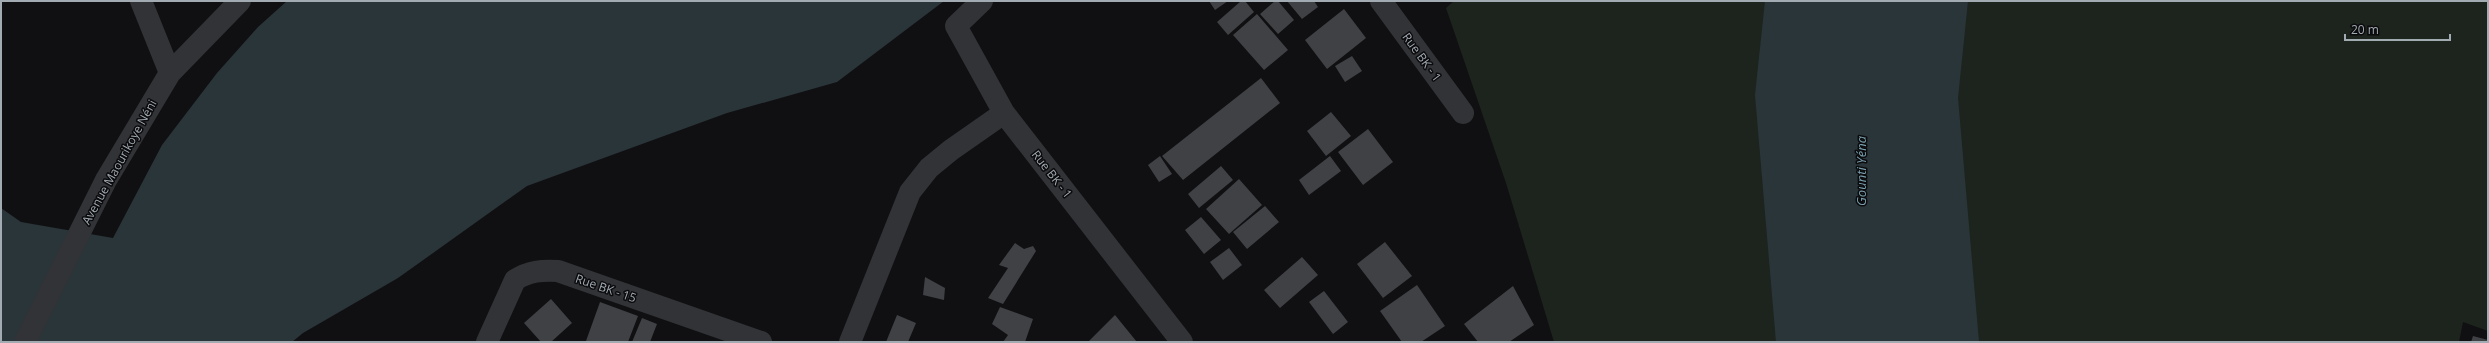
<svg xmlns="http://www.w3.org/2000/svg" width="2489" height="343" viewBox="0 0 2489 343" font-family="'Open Sans',sans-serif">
  <rect width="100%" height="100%" fill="#101012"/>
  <path fill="#1d241d" d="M1454,1h1034v330l-25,-9 -4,20h-905l-48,-159 -60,-175z"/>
  <path fill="#2a353a" d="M287,1h657l-107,81 -110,31 -200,73 -129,92 -95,55 -11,9h-291v-134l20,14 92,16 49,-93 55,-72 41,-46z
    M1765,1h203l-10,97 21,244h-203l-21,-247z"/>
  <path fill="#3f4145" d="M1209,1h19l-13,9z
    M1241,1h4l9,11 -26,23 -11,-13z
    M1275,1h3l16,19 -16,14 -18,-20z
    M1287,1h27l4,6 -16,12z
    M1344,9l22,29 -39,31 -22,-29z
    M1257,14l31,36 -24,20 -31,-35z
    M1352,56l10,15 -17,11 -10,-16z
    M1261,78l19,25 -97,77 -21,-24z
    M1331,112l20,24 -25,20 -19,-25z
    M1368,129l25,33 -30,23 -25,-33z
    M1160,156l12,18 -13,8 -11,-17z
    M1330,156l11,15 -32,24 -10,-15z
    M1221,166l12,14 -34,28 -11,-14z
    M1239,179l23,26 -33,29 -23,-25z
    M1265,206l14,16 -32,27 -14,-17z
    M1201,217l20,23 -17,14 -19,-24z
    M1385,242l27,34 -29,22 -26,-34z
    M1015,243l9,6 9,-3 3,5 -33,53 -15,-6 20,-30 -9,-3z
    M1229,248l13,17 -19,15 -13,-18z
    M1302,257l16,18 -38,33 -16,-18z
    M925,277l20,11 -1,12 -21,-5z
    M1417,285l28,41 -24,16h-19l-22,-31z
    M1513,286l21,39 -25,17h-31l-14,-18z
    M1324,291l24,31 -15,12 -24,-32z
    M551,299l21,24 -21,19h-10l-17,-19z
    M600,302l38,14 -10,26 -42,-1z
    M1000,307l33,12 -8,23h-22l5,-7 -16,-11z
    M897,315l19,8 -8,19h-22z
    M1115,315l22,27h-49z
    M642,318l15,6 -7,18h-18z
    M2473,336l15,4v2h-17z"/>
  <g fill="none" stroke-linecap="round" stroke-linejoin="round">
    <path stroke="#313336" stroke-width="22" d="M141,1l29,72
      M982,1l-26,25 48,87 178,229
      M1381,1l82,112
      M25,342l81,-162 64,-107 70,-72
      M487,342l28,-62c14,-9 27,-10 43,-9l203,71
      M850,342l60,-150 19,-24 22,-18 53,-37"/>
  </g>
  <g text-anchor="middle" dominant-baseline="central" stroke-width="3" stroke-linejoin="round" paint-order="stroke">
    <g font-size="12" fill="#a2aab2" stroke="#0b0b0d">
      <text transform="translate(1422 57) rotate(54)">Rue BK - 1</text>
      <text transform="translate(119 162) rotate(-61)">Avenue Maourikoye Néni</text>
      <text transform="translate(1052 174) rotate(52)">Rue BK - 1</text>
      <text transform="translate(606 288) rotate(19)">Rue BK - 15</text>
    </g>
    <g font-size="13" font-style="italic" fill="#799ead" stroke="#0b0b0d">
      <text transform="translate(1861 171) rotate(-90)">Gounti Yéna</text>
    </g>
  </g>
  <rect width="2489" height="343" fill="none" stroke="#a2aab2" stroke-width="4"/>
  <path d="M2345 34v6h105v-6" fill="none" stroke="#a2aab2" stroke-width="2"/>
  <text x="2351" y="34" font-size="12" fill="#a2aab2" stroke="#0b0b0d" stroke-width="3" paint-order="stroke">20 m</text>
</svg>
